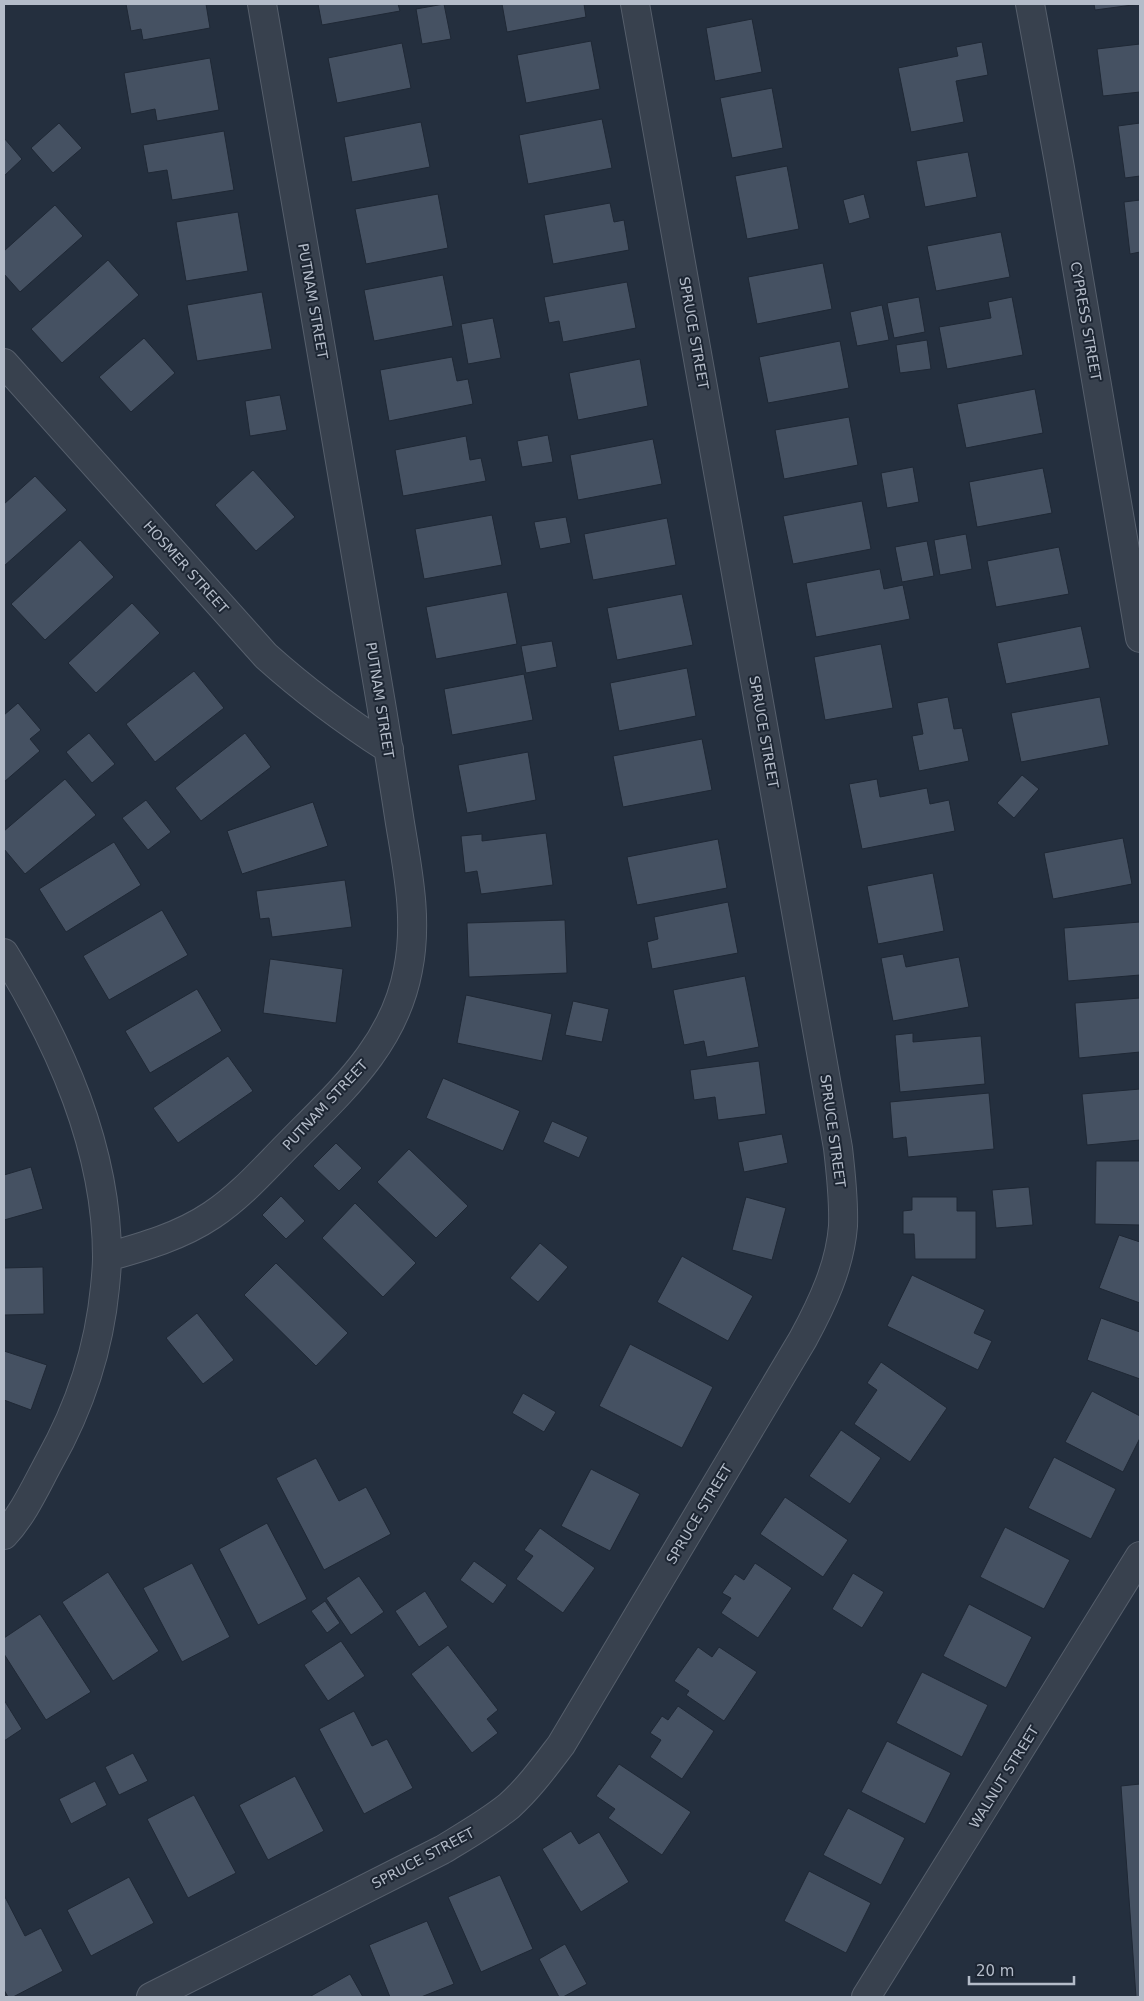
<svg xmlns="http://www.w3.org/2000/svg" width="1144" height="2001" viewBox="0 0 1144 2001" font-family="'DejaVu Sans',sans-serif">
  <rect width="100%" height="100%" fill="#242f3e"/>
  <path fill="#455162" stroke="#1f2835" d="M126,4h80l4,24 -67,12 -2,-11 -10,2z
    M318,4h80l2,7 -78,14z
    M444,4l7,35 -29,5 -6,-35z
    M502,4h82l2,13 -79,15z
    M1094,4h46l-45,6z
    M752,19l10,53 -47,9 -9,-53z
    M591,41l9,48 -74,14 -9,-48z
    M982,42l6,33 -32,6 8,41 -53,10 -13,-64 60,-12 -2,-9z
    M402,43l9,45 -74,15 -9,-45z
    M1140,44v48l-37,4 -6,-47z
    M210,58l9,52 -62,11 -2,-12 -24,5 -7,-41z
    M772,88l11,60 -51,10 -12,-60z
    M602,119l10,49 -84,16 -9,-49z
    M421,122l9,45 -78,15 -8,-45z
    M59,123l23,25 -29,25 -22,-25z
    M1140,123v53l-15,2 -7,-52z
    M224,131l10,59 -62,10 -5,-30 -19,3 -5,-28z
    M4,138l18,21 -18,17z
    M968,152l9,45 -52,10 -9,-46z
    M787,166l12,63 -52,10 -12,-63z
    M438,194l10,54 -82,16 -11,-55z
    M864,194l6,24 -21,6 -6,-24z
    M1140,200v52l-10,2 -6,-52z
    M610,203l4,19 10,-2 5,30 -76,14 -9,-49z
    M55,205l28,31 -63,56 -16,-18v-23z
    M238,212l10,59 -62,10 -10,-59z
    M1001,232l9,45 -74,14 -9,-45z
    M108,260l31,35 -77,68 -31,-34z
    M823,263l9,46 -75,15 -9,-47z
    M443,275l10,51 -79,15 -10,-51z
    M627,282l9,46 -73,14 -4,-21 -10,2 -5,-26z
    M262,292l10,57 -75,12 -10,-56z
    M919,297l6,35 -31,6 -7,-35z
    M1012,297l11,58 -76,14 -8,-42 52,-9 -3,-16z
    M882,305l7,35 -32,6 -7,-34z
    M493,318l8,40 -33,6 -7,-40z
    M144,338l31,35 -44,39 -32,-35z
    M927,340l4,29 -31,4 -4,-28z
    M840,341l9,47 -81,15 -9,-46z
    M452,357l5,24 11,-2 5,25 -84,17 -9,-51z
    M640,359l8,47 -70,14 -9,-47z
    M1035,389l8,44 -77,15 -9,-44z
    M280,395l7,35 -37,6 -5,-35z
    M849,417l9,48 -74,14 -9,-49z
    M548,435l5,27 -31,5 -5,-26z
    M466,436l4,24 11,-2 5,23 -83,15 -8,-46z
    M653,439l9,45 -84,16 -8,-45z
    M913,467l6,35 -32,6 -6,-35z
    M1043,468l9,45 -75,14 -8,-45z
    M253,470l42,47 -39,34 -41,-46z
    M35,476l32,34 -63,56v-62z
    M862,501l9,48 -78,15 -10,-48z
    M492,515l10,50 -78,14 -9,-50z
    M566,517l5,26 -31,6 -6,-27z
    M667,518l9,47 -83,15 -9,-46z
    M966,534l6,35 -32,6 -6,-35z
    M80,540l34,37 -69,63 -34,-36z
    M927,541l7,35 -32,6 -7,-35z
    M1059,547l10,47 -73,13 -9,-46z
    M880,569l4,20 19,-4 7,34 -94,18 -10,-54z
    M507,592l10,52 -81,15 -10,-52z
    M682,594l11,51 -76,15 -10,-52z
    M132,603l28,30 -64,60 -28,-30z
    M1081,626l9,42 -84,16 -9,-41z
    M552,641l5,26 -31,6 -5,-27z
    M881,644l12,64 -68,12 -11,-63z
    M687,668l9,48 -77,15 -9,-48z
    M194,671l30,37 -69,54 -29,-38z
    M524,674l9,46 -81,15 -8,-46z
    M948,697l6,32 8,-1 7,33 -50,10 -7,-35 11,-2 -6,-31z
    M1100,697l9,48 -88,17 -10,-49z
    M18,703l23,27 -11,9 10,12 -36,31v-67z
    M89,733l26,31 -23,19 -26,-31z
    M245,733l26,34 -70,54 -26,-33z
    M702,739l10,51 -89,17 -10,-51z
    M528,752l8,48 -69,13 -9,-48z
    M1022,775l17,14 -25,29 -17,-15z
    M65,779l31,36 -71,59 -21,-25v-18z
    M877,779l3,18 47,-9 3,16 19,-4 6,31 -93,18 -13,-65z
    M146,800l25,32 -23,18 -26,-32z
    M313,802l15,44 -86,28 -15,-43z
    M546,833l7,52 -72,9 -4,-23 -12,2 -4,-37 21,-2v7z
    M1123,838l9,46 -79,15 -9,-46z
    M718,839l9,49 -90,17 -10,-48z
    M114,842l27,43 -75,47 -27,-43z
    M933,873l11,58 -66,13 -11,-58z
    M345,880l7,47 -80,10 -3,-19 -9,1 -4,-28z
    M728,902l10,51 -86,16 -5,-27 11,-3 -4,-22z
    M162,910l26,45 -79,45 -26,-44z
    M565,920l2,53 -98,4 -2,-54z
    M1140,922v53l-72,6 -4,-53z
    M903,954l3,13 53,-10 10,50 -76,14 -12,-63z
    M270,959l73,10 -7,54 -73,-10z
    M745,976l14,71 -52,10 -3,-16 -20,4 -11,-55z
    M197,989l25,42 -72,42 -25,-42z
    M466,995l86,19 -10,47 -85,-18z
    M1140,998v54l-61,6 -4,-55z
    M573,1001l36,8 -7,33 -37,-7z
    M913,1033v9l68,-6 4,48 -85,8 -5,-57z
    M228,1056l25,35 -75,52 -25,-35z
    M759,1061l7,53 -48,6 -3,-23 -21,3 -4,-30z
    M443,1078l77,33 -17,40 -77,-33z
    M1140,1089v51l-53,5 -5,-51z
    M989,1093l5,56 -86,8 -2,-20 -13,2 -3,-37z
    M552,1121l36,16 -9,21 -36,-16z
    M782,1134l6,29 -44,9 -6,-30z
    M336,1143l26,25 -23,23 -26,-25z
    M409,1149l59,57 -32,32 -59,-56z
    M1096,1161h44v64l-45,-1z
    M31,1167l12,42 -39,11v-45z
    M1029,1187l4,38 -37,3 -4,-38z
    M281,1196l24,25 -19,18 -24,-24z
    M746,1197l40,11 -14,52 -40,-10z
    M912,1197h45v14h19v48h-61l-1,-25h-11v-23l9,-1z
    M355,1203l61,60 -33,34 -61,-59z
    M1119,1235l21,7v61l-41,-15z
    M540,1243l28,24 -30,35 -28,-24z
    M682,1256l71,40 -25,45 -71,-39z
    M276,1263l72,70 -32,33 -72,-71z
    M43,1267l1,47 -40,1v-47z
    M912,1275l73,35 -11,23 18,8 -14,29 -91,-44z
    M197,1313l37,47 -31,24 -37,-46z
    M1101,1318l39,14v47l-53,-19z
    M630,1344l83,43 -31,61 -83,-42z
    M4,1351l43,14 -16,45 -27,-10z
    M881,1362l66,46 -37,54 -56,-38 23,-34 -10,-7z
    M1092,1391l48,25v22l-17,34 -58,-30z
    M523,1393l33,19 -12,20 -32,-19z
    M841,1430l40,28 -31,46 -41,-28z
    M1054,1457l62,32 -25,50 -63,-31z
    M316,1458l23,43 27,-14 25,47 -67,36 -48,-92z
    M591,1469l49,25 -30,57 -49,-25z
    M785,1497l63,43 -25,37 -63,-43z
    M267,1523l40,76 -49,26 -39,-76z
    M1005,1527l65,33 -26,49 -64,-32z
    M540,1528l55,40 -32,45 -47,-34 17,-23 -9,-6z
    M474,1561l33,24 -14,19 -33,-24z
    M192,1563l38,74 -48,25 -39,-74z
    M755,1563l37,25 -34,50 -37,-25 10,-15 -9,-5 13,-19 9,6z
    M108,1572l51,79 -46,30 -51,-79z
    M853,1573l31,19 -22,36 -30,-19z
    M359,1576l25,36 -33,23 -25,-37z
    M425,1591l23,36 -29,20 -24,-36z
    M325,1601l15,22 -13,10 -16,-22z
    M969,1604l63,33 -26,51 -63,-32z
    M40,1614l51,78 -45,28 -42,-66v-16z
    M341,1641l24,35 -37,25 -24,-36z
    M448,1645l50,65 -11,9 11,14 -26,20 -61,-79z
    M698,1647l14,10 7,-10 38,25 -33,49 -38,-26 3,-4 -15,-10z
    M922,1672l66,33 -26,52 -66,-34z
    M4,1700l18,29 -18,12z
    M678,1706l36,25 -32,48 -32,-22 11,-17 -11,-7 12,-17 6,4z
    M354,1711l18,35 15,-7 26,49 -49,26 -45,-85z
    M887,1741l64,32 -26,51 -64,-32z
    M133,1753l15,28 -29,14 -14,-28z
    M619,1764l72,48 -29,43 -54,-37 7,-9 -19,-13z
    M295,1776l29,55 -56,29 -29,-55z
    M95,1781l12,24 -36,19 -12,-25z
    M1140,1784v213h-4l-15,-211z
    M194,1795l42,78 -48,25 -41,-79z
    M848,1808l57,30 -24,47 -58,-30z
    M571,1831l8,13 20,-12 30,50 -48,30 -39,-63z
    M809,1871l62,32 -25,50 -62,-32z
    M500,1875l33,74 -52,23 -33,-75z
    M129,1877l25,46 -63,33 -24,-46z
    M4,1895l21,41 16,-8 22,43 -50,26h-5l-4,-7z
    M427,1921l27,63 -33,13h-31l-21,-52z
    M565,1944l22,40 -24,13h-4l-20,-38z
    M350,1974l13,23h-52v-1z"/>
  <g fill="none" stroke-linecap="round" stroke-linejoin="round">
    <g stroke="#565f6c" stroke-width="30">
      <path id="minor" d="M1030,4l30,164 80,470
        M4,363l262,293c39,35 78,64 123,93
        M4,953c56,91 103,195 103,304 0,10 -1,20 -2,30 -6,63 -25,120 -56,175 -13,24 -26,53 -45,73
        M107,1257c36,-10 74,-21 105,-42 30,-20 53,-47 78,-72 51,-52 104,-98 118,-173 10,-50 0,-98 -8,-147 -8,-52 -16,-103 -25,-155 -37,-221 -75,-443 -113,-664
        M151,1997l291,-147c23,-14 46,-27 67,-44 20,-18 36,-40 52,-61l242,-406c19,-35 37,-73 40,-113 1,-26 -2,-52 -5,-78l-203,-1144
        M866,1997l274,-441"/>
    </g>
    <use href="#minor" stroke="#38414e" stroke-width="28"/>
  </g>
  <g text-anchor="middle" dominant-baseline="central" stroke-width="4" stroke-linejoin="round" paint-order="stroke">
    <g font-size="14" fill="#b4bcc9" stroke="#1d2633">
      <text transform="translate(313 301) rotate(80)">PUTNAM STREET</text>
      <text transform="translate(1086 321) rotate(80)">CYPRESS STREET</text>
      <text transform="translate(694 333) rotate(80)">SPRUCE STREET</text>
      <text transform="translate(186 567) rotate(48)">HOSMER STREET</text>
      <text transform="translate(380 700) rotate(81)">PUTNAM STREET</text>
      <text transform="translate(764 732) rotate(80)">SPRUCE STREET</text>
      <text transform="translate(325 1105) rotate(-47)">PUTNAM STREET</text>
      <text transform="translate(833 1131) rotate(82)">SPRUCE STREET</text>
      <text transform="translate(699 1514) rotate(-59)">SPRUCE STREET</text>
      <text transform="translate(1004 1777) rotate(-58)">WALNUT STREET</text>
      <text transform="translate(423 1858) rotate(-28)">SPRUCE STREET</text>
    </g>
  </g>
  <rect width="1144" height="2001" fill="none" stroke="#b4bcc9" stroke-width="10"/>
  <path d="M969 1976v8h105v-8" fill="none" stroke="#b4bcc9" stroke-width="2.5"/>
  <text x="976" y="1976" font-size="15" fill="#b4bcc9" stroke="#1d2633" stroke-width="4" paint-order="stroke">20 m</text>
</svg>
